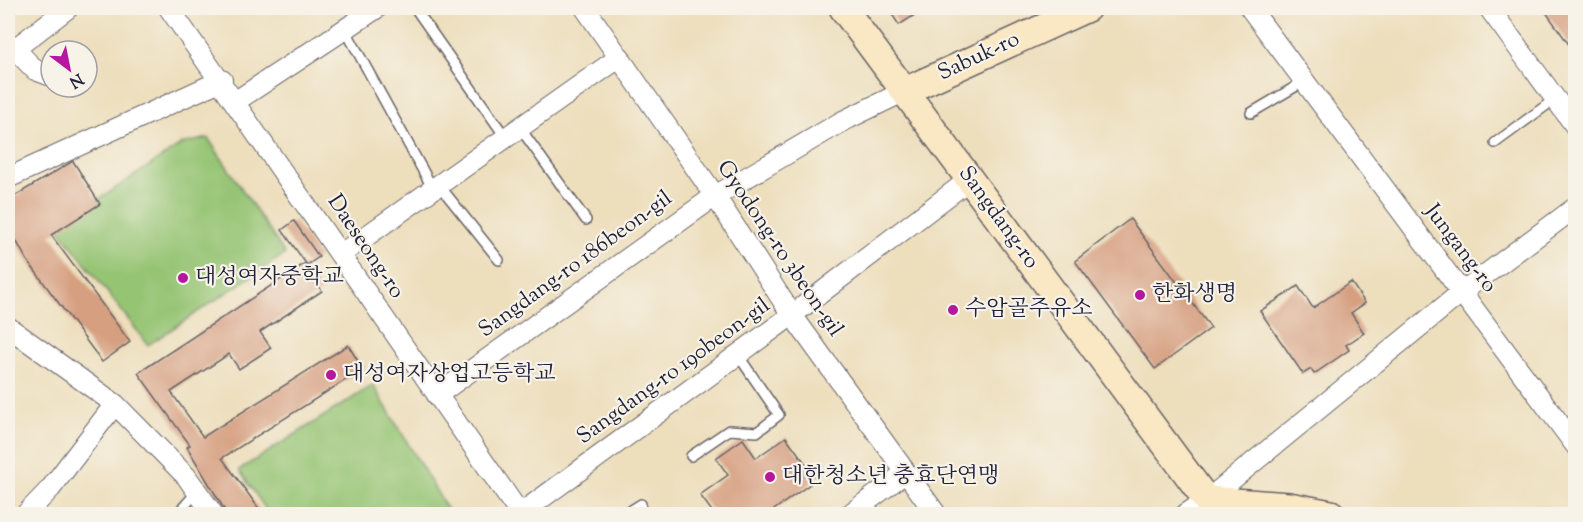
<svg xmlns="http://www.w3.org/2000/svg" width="1583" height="522" viewBox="0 0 1583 522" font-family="'Sorts Mill Goudy','Noto Serif KR',serif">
  <rect width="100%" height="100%" fill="#f7f3e8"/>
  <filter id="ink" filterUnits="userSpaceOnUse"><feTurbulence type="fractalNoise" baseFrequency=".0167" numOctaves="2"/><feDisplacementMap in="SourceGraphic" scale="12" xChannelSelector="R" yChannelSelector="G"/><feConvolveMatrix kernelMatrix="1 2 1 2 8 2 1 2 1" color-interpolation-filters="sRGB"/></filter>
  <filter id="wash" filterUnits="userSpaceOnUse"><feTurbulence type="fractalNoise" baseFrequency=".008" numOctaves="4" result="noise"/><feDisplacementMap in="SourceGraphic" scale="24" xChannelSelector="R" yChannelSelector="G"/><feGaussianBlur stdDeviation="1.35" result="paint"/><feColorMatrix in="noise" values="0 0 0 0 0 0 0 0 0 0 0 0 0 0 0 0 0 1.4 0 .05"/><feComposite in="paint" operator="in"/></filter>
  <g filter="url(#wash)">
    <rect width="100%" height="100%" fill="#eddebc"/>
    <path fill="#95c473" stroke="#5c7357" stroke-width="1.5" d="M208,138l77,116 -137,91 -91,-118 125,-83z
      M373,385l77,129h-181l-30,-44z"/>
    <g id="blocks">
      <path fill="#d69f80" d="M888,8h38l-27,17z
        M1543,8h32v45z
        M73,161l27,43 -49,31 79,107 -28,20 -75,-102 -19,-34v-26z
        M1130,219l81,109 -56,41 -80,-108z
        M294,221l25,36 -12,8 -25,-35z
        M304,264l18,27 -62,41 11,16 -32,21 -10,-15 -58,38 32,45 145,-92 15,24 -141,89 41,56h-36l-40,-67 3,-2 -52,-72z
        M1351,282l14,21 -14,10 13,20 -18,12 3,5 -35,24 -3,-5 -8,5 -43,-63 38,-25 15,22z
        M786,437l31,42 -49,35h-54l-14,-19 28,-20 -12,-17 27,-19 13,19z"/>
    </g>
  </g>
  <g filter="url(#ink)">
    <use href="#blocks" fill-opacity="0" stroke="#696468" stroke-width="1.5"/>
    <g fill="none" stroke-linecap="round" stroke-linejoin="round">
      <g stroke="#696468" stroke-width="12">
        <path id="lane" d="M415,8l91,130
          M345,29l88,160
          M1251,113l54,-32
          M520,128l66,92
          M1495,143l60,-44
          M439,185l60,75
          M691,456l38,-26 28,2 22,-17 -41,-60
          M177,514l20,-22
          M625,514l16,-10"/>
      </g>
      <g stroke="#696468" stroke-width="22">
        <path id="street" d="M169,8l351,506
          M585,8l130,188 77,119 144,199
          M1250,8l326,438
          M1489,8l87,119
          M15,49l20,21 16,6
          M8,54l60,-46
          M236,101l141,-93
          M8,178l214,-98
          M341,254l279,-197
          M8,327l107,77 71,72 27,38
          M437,395l278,-199 128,-75 62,-30
          M26,514l25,-26 64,-84
          M520,514l272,-199 178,-136
          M850,514l55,-41
          M1186,514l21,-14 255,-208 114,-85"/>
      </g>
      <g stroke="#696468" stroke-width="30">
        <path id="secondary" d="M843,8l374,506
          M905,91l182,-83
          M1207,500l82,6 42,8"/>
      </g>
      <use href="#lane" stroke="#fff" stroke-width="9"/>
      <use href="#street" stroke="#fff" stroke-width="20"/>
      <use href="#secondary" stroke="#fae7c3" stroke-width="27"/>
    </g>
  </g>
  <g fill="#b5179e" stroke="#f7f3e8" stroke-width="2">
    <circle cx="183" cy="278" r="6"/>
    <circle cx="1140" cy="295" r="6"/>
    <circle cx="953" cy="310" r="6"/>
    <circle cx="331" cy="375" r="6"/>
    <circle cx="770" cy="477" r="6"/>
  </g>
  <g text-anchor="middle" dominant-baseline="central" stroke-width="4.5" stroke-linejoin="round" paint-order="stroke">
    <g font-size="22" fill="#22223b" stroke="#f7f3e8">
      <text transform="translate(979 57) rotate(-25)">Sabuk-ro</text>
      <text transform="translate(998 218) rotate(54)">Sangdang-ro</text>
      <text transform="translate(365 247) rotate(56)">Daeseong-ro</text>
      <text transform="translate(779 249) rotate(56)">Gyodong-ro 3beon-gil</text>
      <text transform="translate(1460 249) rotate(53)">Jungang-ro</text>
      <text transform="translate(576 265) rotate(-36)">Sangdang-ro 186beon-gil</text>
      <text transform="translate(674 372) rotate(-36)">Sangdang-ro 190beon-gil</text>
    </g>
    <g font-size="22" fill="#22223b" stroke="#f7f3e8" text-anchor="start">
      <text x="195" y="278">대성여자중학교</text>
      <text x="1152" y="295">한화생명</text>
      <text x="965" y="310">수암골주유소</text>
      <text x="343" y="375">대성여자상업고등학교</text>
      <text x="782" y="477">대한청소년 충효단연맹</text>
    </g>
  </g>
  <rect width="1583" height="522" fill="none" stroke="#f7f3e8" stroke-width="30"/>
  <g transform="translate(69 69) rotate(148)"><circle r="28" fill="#f7f3e8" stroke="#a29fa3" stroke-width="1.5"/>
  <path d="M0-4.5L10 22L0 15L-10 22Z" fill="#b5179e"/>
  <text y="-9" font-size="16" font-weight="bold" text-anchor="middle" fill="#22223b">N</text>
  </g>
</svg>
